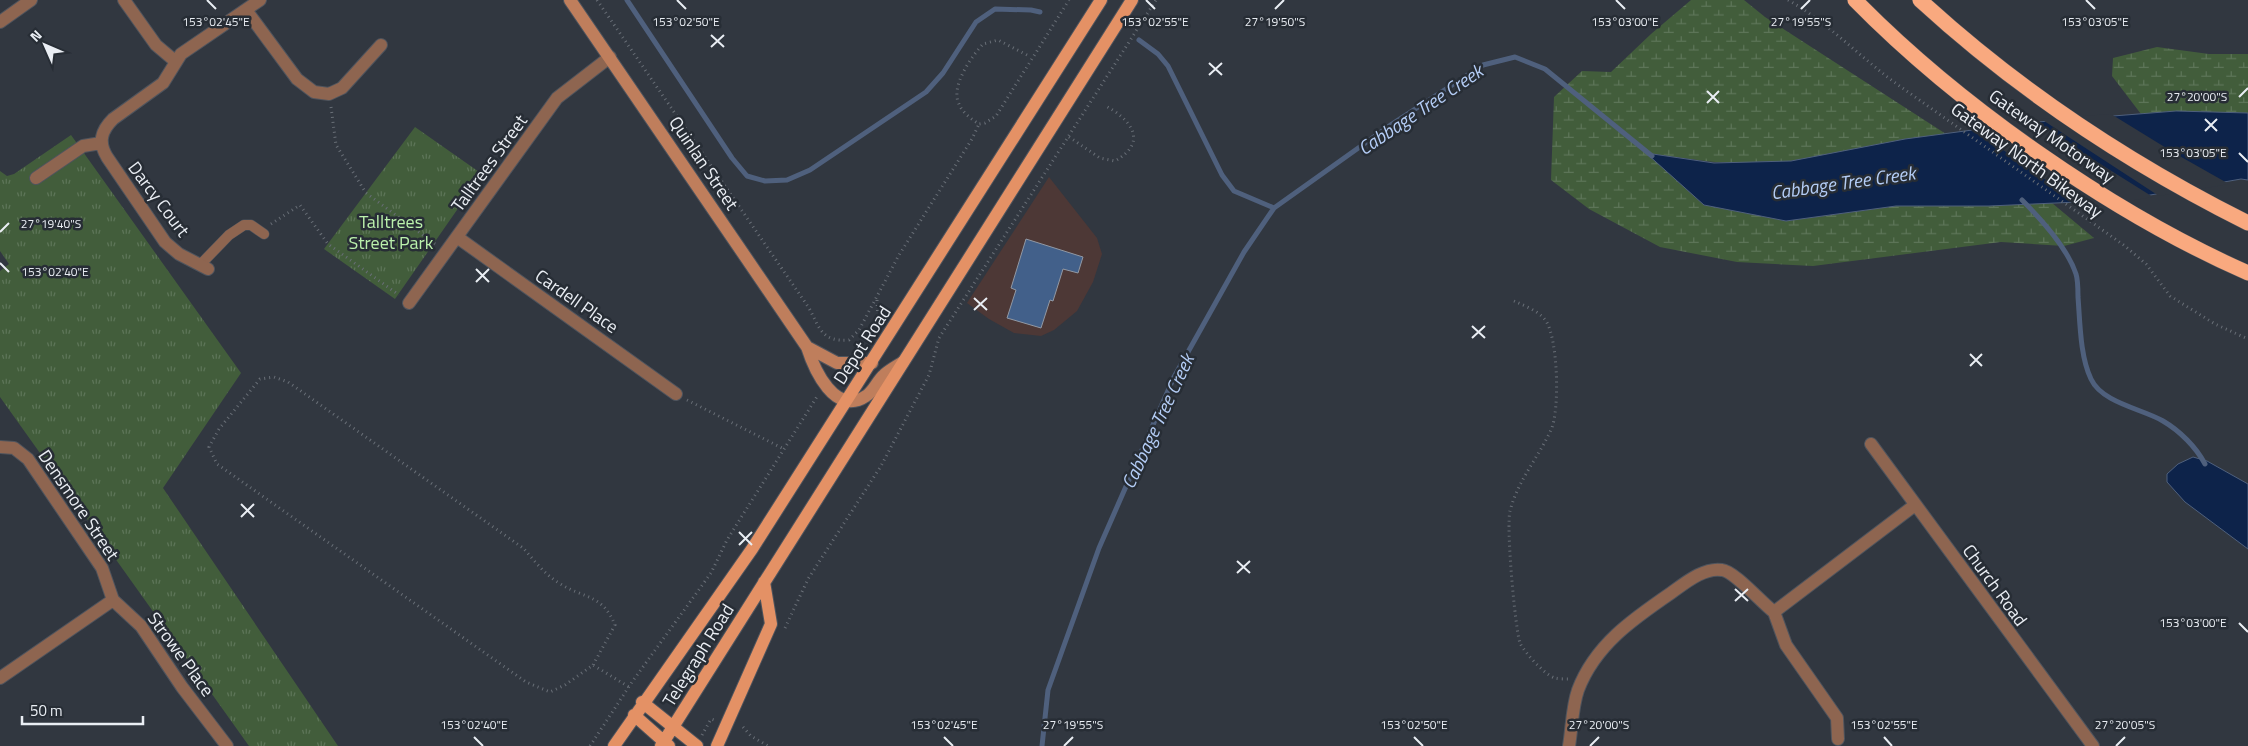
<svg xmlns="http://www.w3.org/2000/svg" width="2248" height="746" viewBox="0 0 2248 746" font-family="'Titillium Web',sans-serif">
  <defs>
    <pattern id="wetland-marsh" width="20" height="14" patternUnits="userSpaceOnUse" patternTransform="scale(1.25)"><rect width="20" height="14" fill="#425d3b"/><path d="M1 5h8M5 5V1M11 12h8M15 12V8" fill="none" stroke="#5d7558"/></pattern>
    <pattern id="park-tufts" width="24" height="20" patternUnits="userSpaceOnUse" patternTransform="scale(1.25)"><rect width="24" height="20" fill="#425d3b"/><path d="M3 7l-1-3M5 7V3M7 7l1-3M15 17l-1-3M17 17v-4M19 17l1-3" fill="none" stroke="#5d7558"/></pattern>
  </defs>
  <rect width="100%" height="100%" fill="#313740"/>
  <path fill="#4d3836" d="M1049,177l48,61 5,16 -9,28 -16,29 -23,19 -13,6 -27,-3 -25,-14 -22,-16z"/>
  <path fill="url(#wetland-marsh)" d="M1691,0h53l21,17 181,117c-52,7 -103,21 -154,27 -49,7 -97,-1 -145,-8l57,52 82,16 110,-15 156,-3 42,35 -30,8 -63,-4 -188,24 -76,-4 -77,-15 -71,-38 -38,-29 3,-83 28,-26 29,1 40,-38z
    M2157,47l52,7h39v59l-72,-2 -35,3 -29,-38 1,-18z"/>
  <path fill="url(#park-tufts)" d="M415,127l67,47 -87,125 -71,-50z
    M71,135l170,238 -78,115 175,258h-89l-249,-349v-126l9,-7 -9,-13v-80l7,5 7,-2z"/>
  <path fill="#0d234a" stroke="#4f607d" d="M2176,111l72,2v67l-7,-1 -119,21 -133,6h-93l-110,15 -82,-16 -58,-52 68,10 77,-2 114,-22 120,-16z
    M2193,457l14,4 41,23v65l-63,-47 -18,-20v-8l11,-10z"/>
  <path fill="#313740" d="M2111,114l65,40 53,30 -70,12 -118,-77z
    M2035,120l43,30 75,47 -31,5 -42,2 -108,-76z"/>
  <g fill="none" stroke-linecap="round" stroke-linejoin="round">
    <path stroke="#4f607d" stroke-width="5" d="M627,0l105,158 15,18 18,5 22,-1 23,-10 116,-78 17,-19 33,-51 19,-13 36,1 9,2
      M1139,40l19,14 10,12 54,109 12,16 40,17
      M2022,200c20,20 45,47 54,74 2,6 2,15 2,23 2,25 2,59 13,82 11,24 52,30 72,42 17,10 33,26 42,43
      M1042,746l6,-56 51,-142 75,-171 70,-125 30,-44 118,-84 91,-59 32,-8 30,12 107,87"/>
  </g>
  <path fill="#42608a" stroke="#9299a4" d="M1026,239l57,18 -5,16 -15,-4 -10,32 -3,-1 -9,28 -34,-10 9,-28 -5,-2z"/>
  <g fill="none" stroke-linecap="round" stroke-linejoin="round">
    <g stroke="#4f545d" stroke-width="11">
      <path id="lane" d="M200,265l29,-30 15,-10h7l13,9"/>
    </g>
    <g stroke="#4f545d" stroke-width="14">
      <path id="street" d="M124,0l32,45 19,16
        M246,10l51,69 17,13 15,2 13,-6 39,-43
        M0,22l31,-22
        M36,178l47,-32 18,-3
        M457,237l219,157
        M208,269l-29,-15 -14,-12 -58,-85c-9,-15 -6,-26 6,-38l50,-36 18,-29 79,-54
        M409,303l148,-205 53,-41
        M1871,444l222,302
        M0,447l14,1 14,11 74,109 11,32 28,26 41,61 45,59
        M1774,612l12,33 51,73 1,21
        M0,678l113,-78
        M1569,746c3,-18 3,-39 9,-56 17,-45 55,-71 93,-97 14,-10 33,-26 51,-23 12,1 40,33 52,42l141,-107"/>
    </g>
    <g stroke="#4f545d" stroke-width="14">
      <path id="secondary" d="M570,0l237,347c7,22 28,70 59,49 8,-5 11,-15 18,-21 5,-5 13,-9 19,-13
        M807,347l30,16h35"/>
    </g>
    <g stroke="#4f545d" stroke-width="14">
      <path id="primary" d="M642,702l55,44
        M634,715l35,31
        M614,746l138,-197 349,-549
        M661,746l471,-746
        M717,746l54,-122 -7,-42"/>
    </g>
    <g stroke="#4f545d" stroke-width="16">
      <path id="highway" d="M1855,0c104,106 257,213 393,273
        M1920,0c97,89 210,164 328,223"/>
    </g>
    <path stroke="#696f77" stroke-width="3" stroke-dasharray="1 4" stroke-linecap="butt" d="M597,0l212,308c11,21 13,34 40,32l10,-10 40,-75 73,-116 7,-15
      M1788,0c39,22 70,55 106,82l231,164 21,18 24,32 45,28 33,15
      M1027,55l-29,-15 -15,4c-11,12 -33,42 -24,60 3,8 12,15 20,20l6,-1 11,-7 73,-116
      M331,107l5,38 30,48 69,51
      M1069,137l31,21 15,3c34,-19 16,-42 -11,-56
      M271,224l29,-19 28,39 71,51
      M877,300l1,24
      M1514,301c11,5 25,10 32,20 12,18 14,90 5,109 -13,28 -33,50 -41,81 -4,15 5,117 10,132 4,9 26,33 35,35 4,1 10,1 15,1
      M687,400l97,49
      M785,628l23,-49 73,-113 48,-91 10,-37 217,-338
      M593,665l22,-40c-13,-32 -32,-26 -56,-42 -15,-9 -25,-23 -36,-35l-235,-166 -14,-5 -14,2 -41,50 -10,18 8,17 309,218 24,10 15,-7 28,-20 36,22
      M743,727l8,9 17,10
      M702,735l9,-16 3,1
      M590,746l42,-64 79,-109 16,-33 91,-145"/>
    <use href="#lane" stroke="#8e6550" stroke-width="10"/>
    <use href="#street" stroke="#8e6550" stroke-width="12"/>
    <use href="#secondary" stroke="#bf7e5c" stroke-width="12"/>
    <use href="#primary" stroke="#e49165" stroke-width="12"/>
    <use href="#highway" stroke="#f9a97f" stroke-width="15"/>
  </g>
  <path fill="none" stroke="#eaeef4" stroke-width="2" d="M207,0l9,9M677,0l9,9M1146,0l9,9M1616,0l9,9M2086,0l9,9M1275,9l9,-9M1801,9l9,-9M711,35l13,12M711,47l13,-12M1209,63l13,12M1209,75l13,-12M1707,91l12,12M2239,97l9,-9M1707,103l12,-12M2205,119l12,12M2205,131l12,-12M2239,153l9,9M0,232l9,-9M0,263l9,9M476,269l13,13M476,282l13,-13M974,298l13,12M974,310l13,-12M1472,326l13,12M1472,338l13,-12M1970,354l12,12M1970,366l12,-12M241,504l13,13M241,517l13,-13M739,532l13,13M739,545l13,-13M1237,561l13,12M1237,573l13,-12M1735,589l13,12M1735,601l13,-12M2239,623l9,9M474,737l9,9M944,737l9,9M1414,737l9,9M1884,737l8,9M1064,746l9,-9M1590,746l9,-9M2116,746l9,-9"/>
  <g text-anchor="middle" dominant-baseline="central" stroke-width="5" stroke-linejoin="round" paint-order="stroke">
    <g font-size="18" fill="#eaeef4" stroke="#272d35">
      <text transform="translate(2052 136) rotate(35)">Gateway Motorway</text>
      <text transform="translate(2027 160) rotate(36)">Gateway North Bikeway</text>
      <text transform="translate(489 163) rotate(-54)">Talltrees Street</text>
      <text transform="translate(704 163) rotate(56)">Quinlan Street</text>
      <text transform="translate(159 199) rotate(53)">Darcy Court</text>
      <text transform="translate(577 301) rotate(35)">Cardell Place</text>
      <text transform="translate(862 345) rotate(-57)">Depot Road</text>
      <text transform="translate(79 505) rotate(56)">Densmore Street</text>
      <text transform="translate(1995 585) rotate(54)">Church Road</text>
      <text transform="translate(181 654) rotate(54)">Strowe Place</text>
      <text transform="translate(698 655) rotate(-58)">Telegraph Road</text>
    </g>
    <g font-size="18" fill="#bbf1ac" stroke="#272d35">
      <text x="391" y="221">Talltrees<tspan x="391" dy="21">Street Park</tspan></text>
    </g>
    <g font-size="19" font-style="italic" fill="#b4cdf6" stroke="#272d35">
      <text transform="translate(1420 109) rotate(-34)">Cabbage Tree Creek</text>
      <text transform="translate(1843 182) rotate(-8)">Cabbage Tree Creek</text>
      <text transform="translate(1157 421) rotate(-65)">Cabbage Tree Creek</text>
    </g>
  </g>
  <g font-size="12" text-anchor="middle" fill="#eaeef4" stroke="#272d35" stroke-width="5" stroke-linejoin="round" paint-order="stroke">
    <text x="2095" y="26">153°03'05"E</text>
    <text x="216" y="26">153°02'45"E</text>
    <text x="686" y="26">153°02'50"E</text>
    <text x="1155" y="26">153°02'55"E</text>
    <text x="1275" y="26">27°19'50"S</text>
    <text x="1625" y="26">153°03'00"E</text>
    <text x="1801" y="26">27°19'55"S</text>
    <text x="2197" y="101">27°20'00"S</text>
    <text x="2193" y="157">153°03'05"E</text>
    <text x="51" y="228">27°19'40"S</text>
    <text x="55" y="276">153°02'40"E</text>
    <text x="2193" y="627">153°03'00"E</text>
    <text x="1073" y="729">27°19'55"S</text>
    <text x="1599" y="729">27°20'00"S</text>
    <text x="2125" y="729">27°20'05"S</text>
    <text x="474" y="729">153°02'40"E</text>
    <text x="944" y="729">153°02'45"E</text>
    <text x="1414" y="729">153°02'50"E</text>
    <text x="1884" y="729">153°02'55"E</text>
  </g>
  <g transform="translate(45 45) rotate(315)" stroke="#272d35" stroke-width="4" paint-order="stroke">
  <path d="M0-4L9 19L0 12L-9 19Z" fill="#eaeef4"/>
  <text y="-8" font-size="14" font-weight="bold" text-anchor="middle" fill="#eaeef4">N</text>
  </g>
  <path d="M22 716v8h121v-8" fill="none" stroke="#eaeef4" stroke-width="2.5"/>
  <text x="30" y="716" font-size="15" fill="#eaeef4" stroke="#272d35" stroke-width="4" paint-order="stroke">50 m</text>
</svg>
